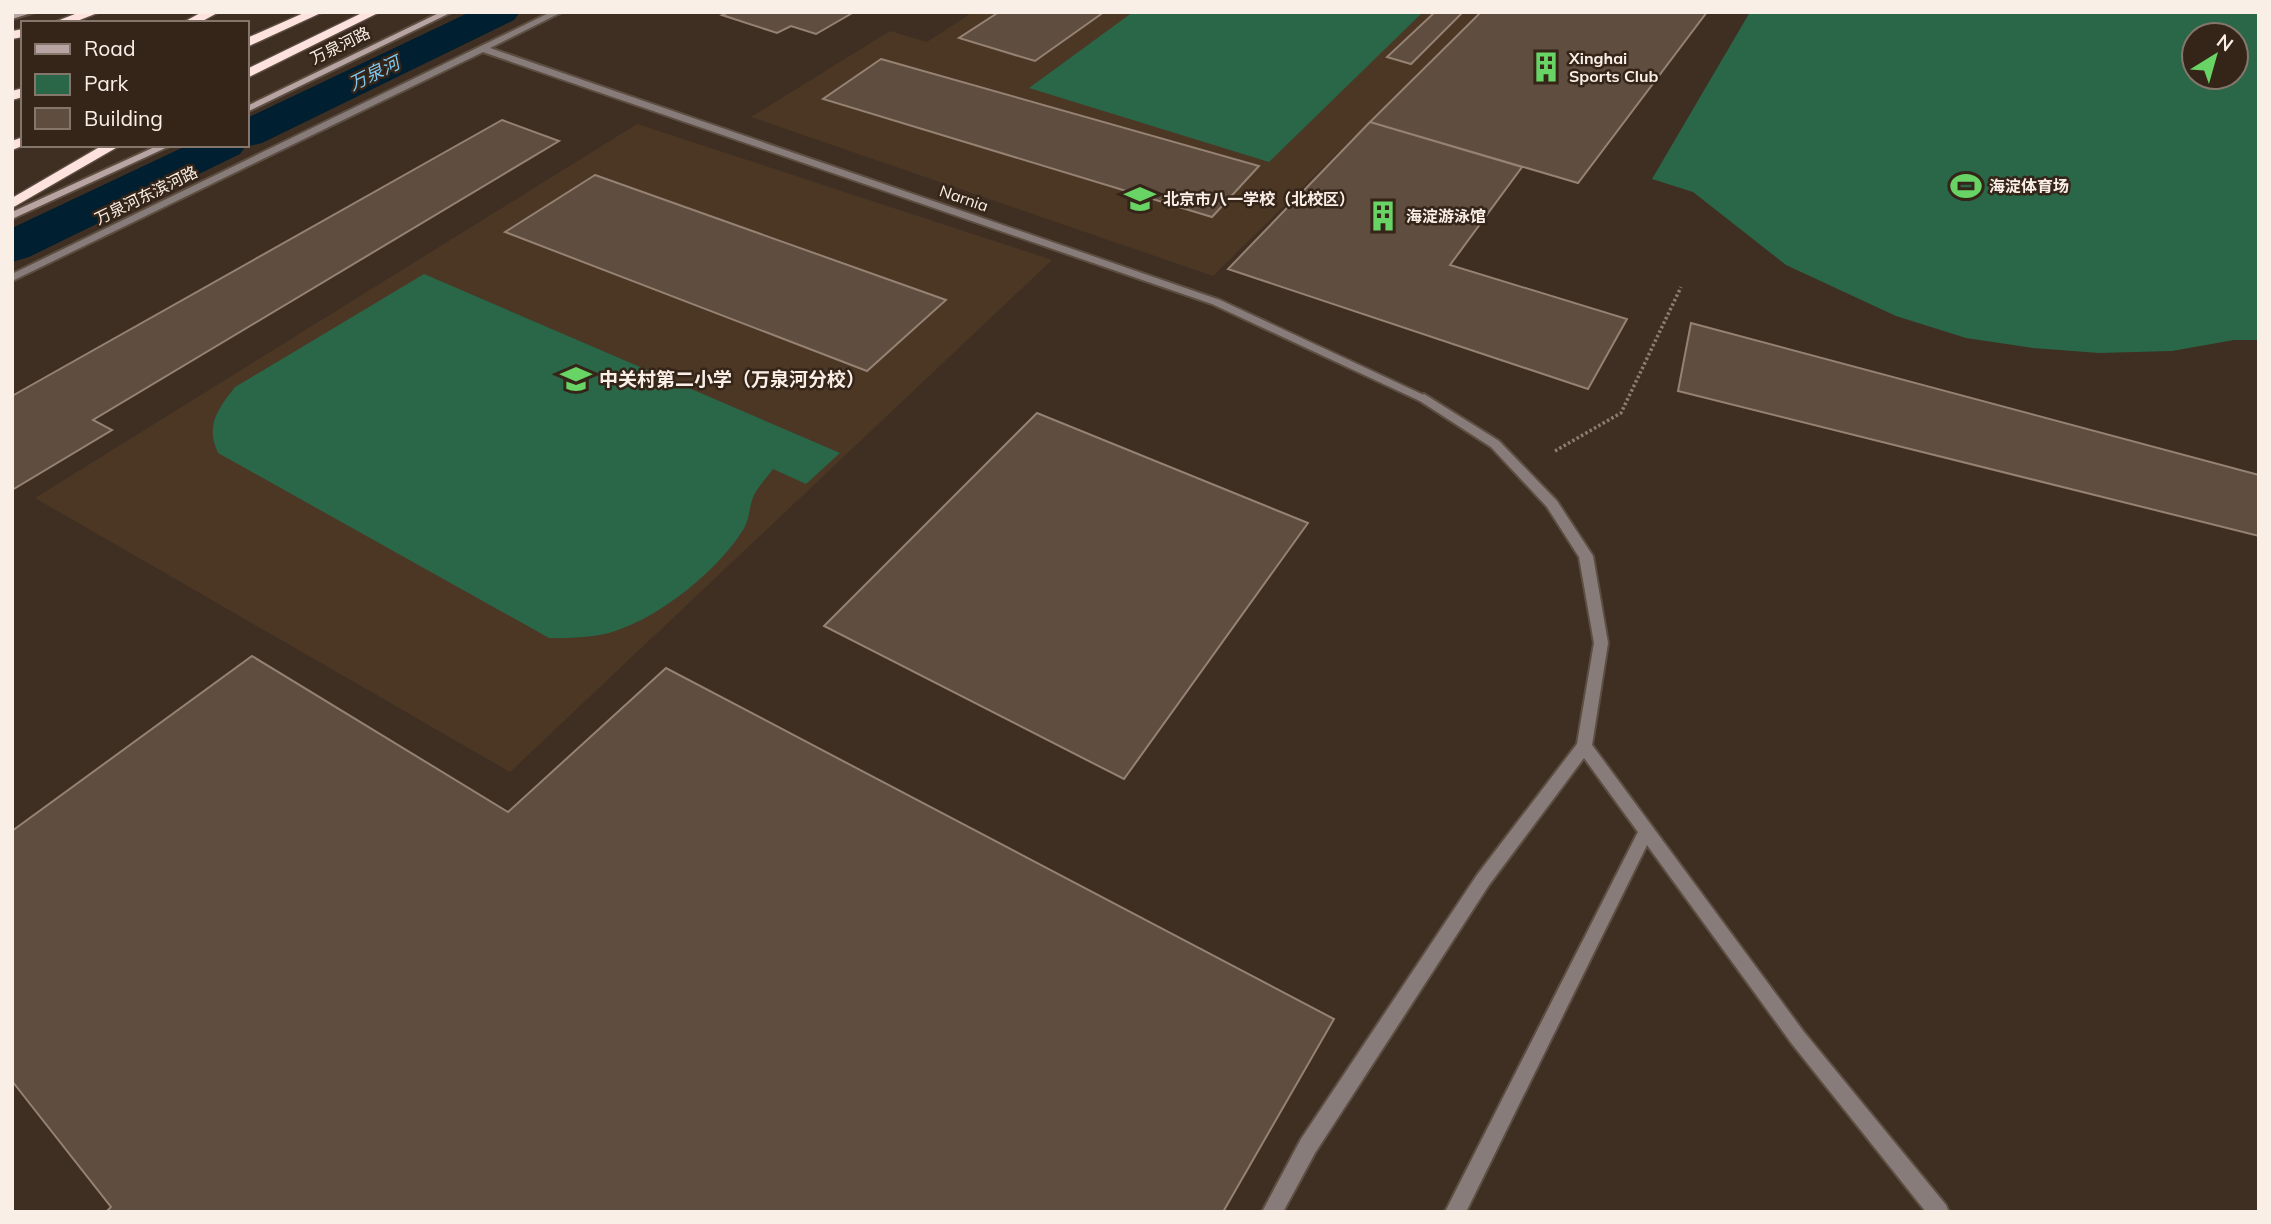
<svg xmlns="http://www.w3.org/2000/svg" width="2271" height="1224" viewBox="0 0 2271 1224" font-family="Mulish,'Noto Sans SC',sans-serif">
  <rect width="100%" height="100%" fill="#3f2f22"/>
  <path fill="#4c3725" d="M973,12h508l-268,264 -462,-159 139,-86 37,11z
    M637,124l415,136 -542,512 -475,-274z"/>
  <path fill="#2a6648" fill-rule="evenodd" d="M1133,12h290l-154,150 -240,-74z
    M1750,12h509v328h-25l-62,11 -73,2 -66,-5 -67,-10 -70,-22 -110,-51 -93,-73 -41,-13zM2194,35h42v42h-42z
    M424,274l416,179 -34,31 -33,-15c-6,8 -14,17 -19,26 -5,11 -4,24 -11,35 -25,40 -81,85 -125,100 -22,8 -46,8 -69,8l-331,-185c-13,-28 0,-44 17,-66z"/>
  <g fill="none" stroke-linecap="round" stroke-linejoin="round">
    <path fill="#001f30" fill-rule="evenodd" d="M470,12h50l-6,8 -252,123 -17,4 -5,7 -211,103 -17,5v-34l176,-83h59v-27z"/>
  </g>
  <path fill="#5f4d40" stroke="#958273" stroke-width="2" d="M729,12h125l-38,22 -25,-8 -14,7 -55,-18z
    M999,12h105l-69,49 -76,-23z
    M1435,12h28l-52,52 -24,-7z
    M1481,12h226l-129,171 -208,-61z
    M881,59l378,107 -47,51 -389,-118z
    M502,120l57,21 -466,279 19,10 -100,60v-94z
    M1370,122l152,45 -72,98 177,54 -39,70 -360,-120z
    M595,175l351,125 -79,71 -362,-139z
    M1691,323l568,152v61l-581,-145z
    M1037,413l271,110 -184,256 -300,-153z
    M252,656l256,156 158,-144 668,351 -111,193h-1117l5,-5 -99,-126v-250z"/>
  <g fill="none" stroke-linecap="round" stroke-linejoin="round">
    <g stroke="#5d4e42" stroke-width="4">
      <path id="lane" d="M1424,394l75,47 58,60 36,55 15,87 -16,102 212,287 142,173 3,7h-23l-134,-168 -145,-199 -181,367h-21l193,-380 -54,-74 -95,127 -174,268 -32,59h-21l39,-73 176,-264 100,-131 17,-101 -15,-86 -32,-50 -56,-60 -71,-46 -2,-3z"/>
    </g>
    <g stroke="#5d4e42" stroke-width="4">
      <path id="street" d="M551,12h11l-72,36 730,252 210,98 -2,3h-8l-208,-97 -729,-252 -471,229v-7z"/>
    </g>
    <g stroke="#5d4e42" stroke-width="4">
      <path id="secondary" d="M20,12h15l-23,7v-5z
        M441,12h11l-205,100v-6z
        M159,145h13l-160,74v-7z"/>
    </g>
    <g stroke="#5d4e42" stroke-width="3">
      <path id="highway" d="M80,12h20l-28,11h-20z
        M202,12h17l-20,11h-17z
        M306,12h17l-76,35v-9z
        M364,12h16l-133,66v-9z
        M23,29v8l-11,2v-8z
        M23,88v9l-11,3v-9z
        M23,137v8h2l-13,5v-9z
        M103,145h18l-109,63v-10z"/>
    </g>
    <path stroke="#8b7d72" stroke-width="3.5" stroke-dasharray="2.5 2.5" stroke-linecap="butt" d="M1555,451l66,-38 60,-126"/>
    <use href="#lane" fill="#887c7b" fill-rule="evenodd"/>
    <use href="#street" fill="#887c7b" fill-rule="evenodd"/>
    <use href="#secondary" fill="#b8a5a3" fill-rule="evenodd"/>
    <use href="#highway" fill="#fee2de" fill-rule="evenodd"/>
  </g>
  <defs>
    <g id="building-bare" transform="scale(2.415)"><path d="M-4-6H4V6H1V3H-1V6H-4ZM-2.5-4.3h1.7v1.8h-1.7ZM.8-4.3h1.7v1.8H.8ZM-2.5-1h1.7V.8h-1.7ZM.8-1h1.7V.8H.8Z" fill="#67d465" stroke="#352519" stroke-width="2.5" paint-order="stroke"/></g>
    <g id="stadium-bare" transform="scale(2.415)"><path d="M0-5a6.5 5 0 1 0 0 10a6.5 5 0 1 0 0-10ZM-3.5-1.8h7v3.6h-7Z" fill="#67d465" stroke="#352519" stroke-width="2.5" paint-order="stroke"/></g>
    <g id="school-bare" transform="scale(2.415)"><path d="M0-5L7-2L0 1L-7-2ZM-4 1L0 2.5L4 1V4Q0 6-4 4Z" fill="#67d465" stroke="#352519" stroke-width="2.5" paint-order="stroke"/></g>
  </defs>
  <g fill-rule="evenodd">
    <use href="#building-bare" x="1546" y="67"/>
    <use href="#stadium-bare" x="1966" y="186"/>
    <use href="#school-bare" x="1140" y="199"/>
    <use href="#building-bare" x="1383" y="216"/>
    <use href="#school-bare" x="576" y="379"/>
  </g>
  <g text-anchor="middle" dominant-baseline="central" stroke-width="5" stroke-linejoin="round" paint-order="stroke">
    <g font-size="16" fill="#faefe7" stroke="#352519">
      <text transform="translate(340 45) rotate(-26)">万泉河路</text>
      <text transform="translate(146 195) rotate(-26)">万泉河东滨河路</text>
      <text transform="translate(964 198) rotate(19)">Narnia</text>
    </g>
    <g font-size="16" font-weight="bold" fill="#faefe7" stroke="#352519" text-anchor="start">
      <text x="1569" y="58">Xinghai<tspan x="1569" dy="18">Sports Club</tspan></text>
      <text x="1989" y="186">海淀体育场</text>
      <text x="1163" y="199">北京市八一学校（北校区）</text>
      <text x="1406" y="216">海淀游泳馆</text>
    </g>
    <g font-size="18" font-style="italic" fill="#7fc9f3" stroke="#352519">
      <text transform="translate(374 73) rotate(-26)">万泉河</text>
    </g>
    <g font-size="19" font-weight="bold" fill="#faefe7" stroke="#352519" text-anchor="start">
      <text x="599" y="379">中关村第二小学（万泉河分校）</text>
    </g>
  </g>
  <rect width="2271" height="1224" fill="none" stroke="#faefe7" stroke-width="28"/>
  <rect x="21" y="21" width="228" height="126" fill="#352519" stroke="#84766b" stroke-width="2"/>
  <rect x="35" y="44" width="35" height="10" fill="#b8a5a3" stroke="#84766b" stroke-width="2"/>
  <text x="84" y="56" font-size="21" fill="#faefe7">Road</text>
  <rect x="35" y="74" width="35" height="21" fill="#2a6648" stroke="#84766b" stroke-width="2"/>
  <text x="84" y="91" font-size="21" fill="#faefe7">Park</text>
  <rect x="35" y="108" width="35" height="21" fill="#5f4d40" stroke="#84766b" stroke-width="2"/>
  <text x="84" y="126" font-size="21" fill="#faefe7">Building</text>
  <g transform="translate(2215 56) rotate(37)"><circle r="33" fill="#352519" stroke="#84766b" stroke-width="2"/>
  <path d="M0-5L12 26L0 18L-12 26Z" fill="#67d465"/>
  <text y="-10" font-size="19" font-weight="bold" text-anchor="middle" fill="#faefe7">N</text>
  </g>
</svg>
